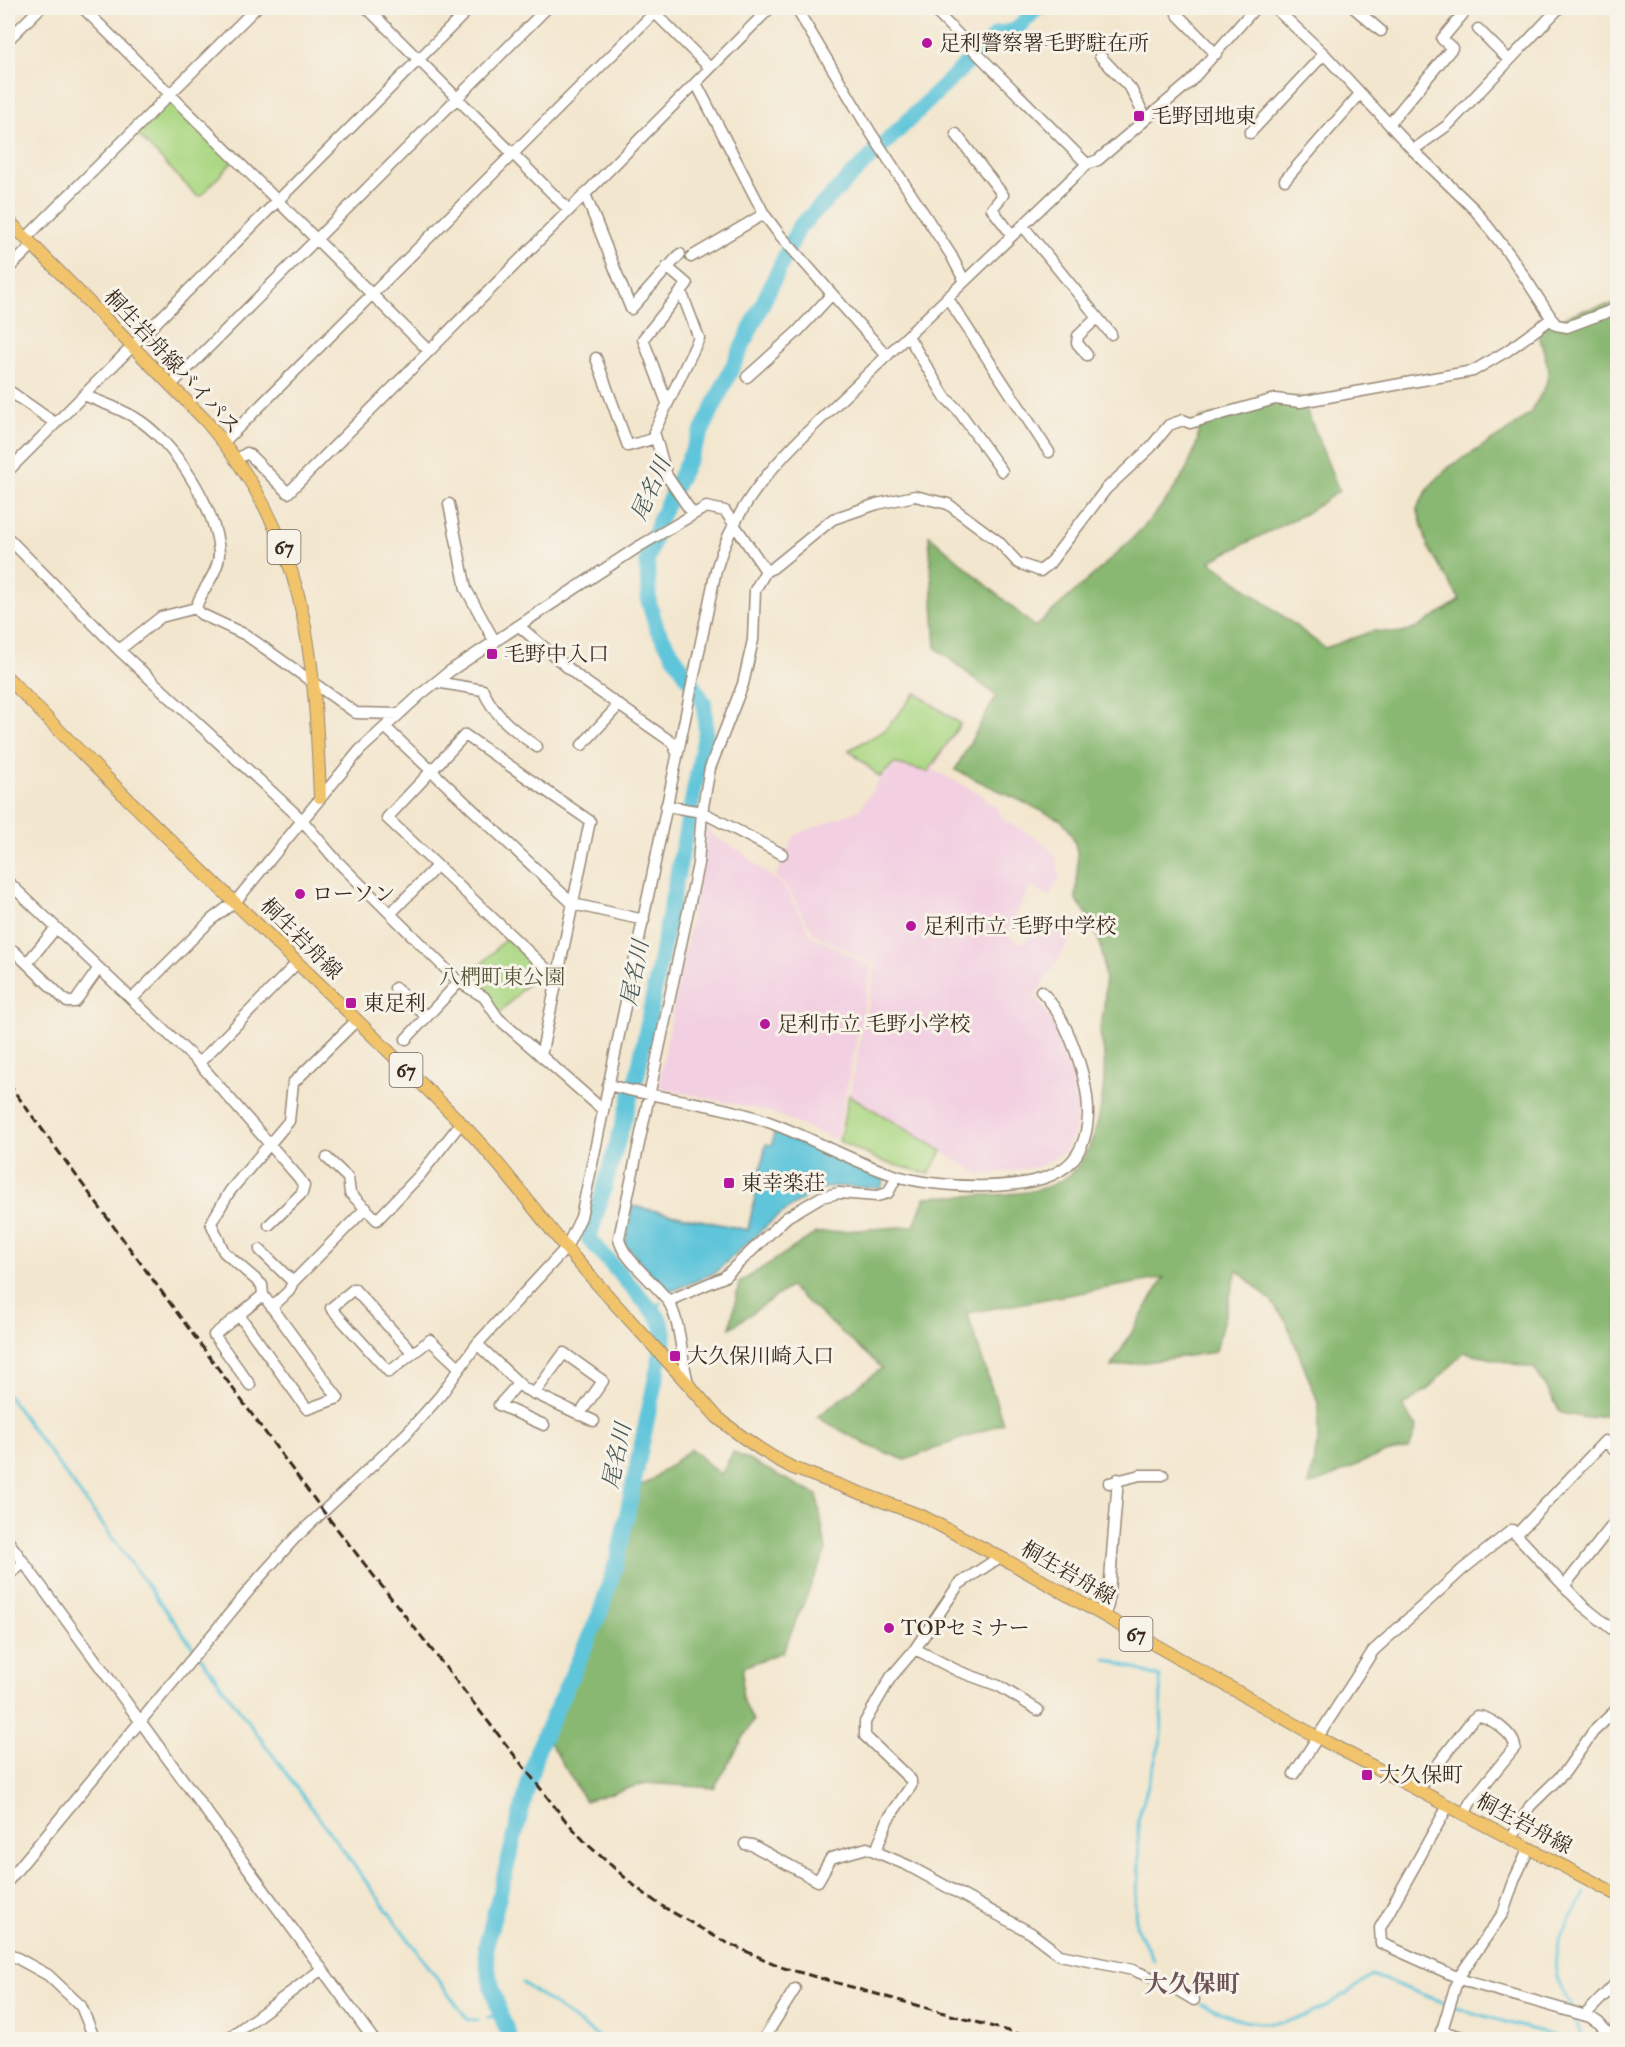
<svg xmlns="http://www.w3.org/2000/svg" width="1625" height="2047" viewBox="0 0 1625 2047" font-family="'IM FELL Double Pica','Noto Serif JP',serif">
  <rect width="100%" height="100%" fill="#f7f3e8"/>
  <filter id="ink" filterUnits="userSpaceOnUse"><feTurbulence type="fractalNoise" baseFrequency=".0167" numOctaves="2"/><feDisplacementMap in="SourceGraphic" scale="12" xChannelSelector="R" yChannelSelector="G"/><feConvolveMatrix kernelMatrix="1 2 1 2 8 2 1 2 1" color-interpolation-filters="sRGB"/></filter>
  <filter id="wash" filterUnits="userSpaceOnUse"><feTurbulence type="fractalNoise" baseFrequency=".008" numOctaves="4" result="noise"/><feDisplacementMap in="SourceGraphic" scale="24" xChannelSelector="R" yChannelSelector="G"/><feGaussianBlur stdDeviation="1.35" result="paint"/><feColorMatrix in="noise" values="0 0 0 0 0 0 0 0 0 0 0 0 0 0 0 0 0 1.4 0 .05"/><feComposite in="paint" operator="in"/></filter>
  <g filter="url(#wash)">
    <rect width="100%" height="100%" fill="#f3e6ce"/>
    <path fill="#f2cfe1" d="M916,690l46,33 -29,47 42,21 19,14 11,16 40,22 11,14 4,18 -10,21 -20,-9 -24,48 15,8 5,-2 21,-22 26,17 -38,60 17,25 19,50 8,37 -3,20 -11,24 -27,15 -57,8 -132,-80 27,-130 -63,-32 -26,-46 -12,-10 20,-42 64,-25 21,-31 -34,-29 37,-19z
      M706,825l6,10 28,16 45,37 26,47 61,31 -36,174 -66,-28 -108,-24 -3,-6 47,-240z"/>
    <path fill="#acd884" stroke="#748151" stroke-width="1.5" d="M166,102h7l60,59 -32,35h-4l-60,-62z
      M916,693l44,31 -32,48 -34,-9 -14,14 -31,-27 35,-19z
      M507,937l34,32 -41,44 -34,-32z
      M849,1095l93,56 -13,23 -46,-12 -44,-21z"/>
    <path fill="#89b872" stroke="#627148" stroke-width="1.5" d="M1617,303v1110l-30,5 -26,-5 -26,-44 -71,-17 -38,39 -24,15 15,21 -8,22c-38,2 -65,27 -100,36l9,-45v-38l-32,-81 -16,-21 -33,-30 -22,82 -104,15 53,-89 -197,35 36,110 -98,37 -38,-15 -50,-28 65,-49 -92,-81 -60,41 9,-45 77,-50 98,-7 11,-29c43,-4 108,5 143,-21 30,-23 38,-85 36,-120 0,-9 -4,-18 -4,-27 0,-7 4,-15 4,-22 3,-39 -1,-78 -28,-107 1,-30 8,-57 -15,-80l-106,-50 41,-74 -60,-48 -7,-113 106,92c51,-48 144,-116 162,-185 2,-7 1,-16 1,-23l103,-23 38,95 -31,21 -98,49 115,87 48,-17 29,2 15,-5 43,-28 -32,-53 -11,-39 13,-22 19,-19 60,-37 22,-18 15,-27 3,-15 -12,-42 43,-17z
      M691,1449l30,26 12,-23 84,43 9,55 -43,102 -40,15 -1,31 11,23 -39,67 -68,-5 -61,18 -36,-60 63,-149 26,-106 9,-3z"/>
    <path fill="#5ec5da" stroke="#4c787c" stroke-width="1.5" d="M774,1132l110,47 -3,9 -47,-2 -18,4 -42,29 -60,54 -47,20 -42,-49 7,-38 116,24 18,-86 6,1z"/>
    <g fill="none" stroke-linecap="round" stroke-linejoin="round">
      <path stroke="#5ec5da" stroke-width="3" d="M653,1311l7,-8
        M8,1396l187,254
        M199,1655l269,365h10
        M1106,1659l54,18 2,59 -24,84 1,57 -4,25 1,25 18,33
        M523,1983l80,57
        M1201,2004c14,5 29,13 44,17 50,11 88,-18 127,-46l75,29
        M1453,2007l116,33
        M1572,2010c-5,-12 -15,-27 -16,-39 -4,-29 16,-54 29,-78
        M1574,2016l11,24
        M488,2017l12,-1"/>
      <path stroke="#5ec5da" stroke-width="16" d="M511,2040c-13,-29 -25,-63 -25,-94l51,-195 63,-138 18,-56 47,-223 -6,-16 -70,-79 49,-167 68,-341 -2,-28 -47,-74 -8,-26 -2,-42 13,-42 139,-292 198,-193 18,-3 22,-23"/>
    </g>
  </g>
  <g filter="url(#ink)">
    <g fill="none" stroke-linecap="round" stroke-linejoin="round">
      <g stroke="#978876" stroke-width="13">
        <path id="minor" d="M83,8l346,343
          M367,8l202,202
          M650,8l60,60
          M796,8l75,125 80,122 13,25
          M932,8l155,156
          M1275,8l49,46 89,96 62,60 35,45 46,70 11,2 51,-19
          M1354,8l27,23
          M1177,14l39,40
          M1478,29l31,31
          M8,40l32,-32
          M1100,56l31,33 15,30
          M696,83l68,131 15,20 108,122
          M1389,124l63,-76 -10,-9 21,-25
          M1250,133l74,-79
          M956,134l47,61 -11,14 20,26
          M1413,150l35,-25 111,-117
          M1285,180l75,-86
          M585,194l46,115 49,-55
          M1023,226l88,108
          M26,238l230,-230
          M691,257l73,-43
          M8,269l25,-24
          M681,291l18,47 -45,94 13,44 25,37
          M947,297l102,155
          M908,336l37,61 13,13 44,61
          M1087,355l-10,-12 1,-7 19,-18
          M596,358l32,88 28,-8
          M747,377l50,-45 35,-38
          M172,384l375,-376
          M8,390l47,33
          M84,395c16,7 35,13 50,22 39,22 83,92 85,136 0,21 -18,36 -23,55
          M667,403l-24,-64 44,-55 -20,-17
          M224,442l435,-434
          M236,460l11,-7 3,2 38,38 482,-485
          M8,471l462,-463
          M449,504l17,85 29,53
          M8,538l111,112 183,170 33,39 124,123 25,15 14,21 105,92
          M196,608l5,6 45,21 110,78 43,1
          M519,626l61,52 93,65 3,8
          M119,650l42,-33 35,-9
          M436,682l47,8c11,26 32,41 54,57
          M385,727l188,177 71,16
          M582,745l37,-40
          M666,806l36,6 80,42
          M8,882l191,181 100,115 5,8 -2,7 -33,32
          M391,913l46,-47
          M14,951l53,51h8l24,-34
          M27,963l29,-35
          M395,988l32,29
          M132,999l80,-80 24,-18 124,-151 61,-56 29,-23 188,-124 68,-40 19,4 41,60
          M406,1039l53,-57
          M541,1056l49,-235 -125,-86 -78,83 170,161
          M199,1063l97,-99
          M608,1085c48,13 99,17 146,32 49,15 94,44 143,59 39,12 129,17 164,-6 19,-11 26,-34 27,-54 1,-38 -21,-99 -47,-125
          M327,1158l21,20 2,15 27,27 43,-45 41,-52
          M260,1250l33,32
          M263,1295l-24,20 68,94 31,-11 -75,-103 -1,-10 -38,-33 -13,-29 19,-32 59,-70 4,-38 63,-62
          M668,1301l56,-24 63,-60 34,-20 18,-4 38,3 11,-3 9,-17
          M272,1307l17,-16 4,-9 73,-74
          M239,1315l-25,20 36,50
          M477,1344l48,45 69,32
          M413,1353l-59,-64 -23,19 58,64 41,-32 30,28
          M688,1383c-7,-25 -7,-62 -20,-82 -12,-18 -47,-43 -49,-63l79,-374 4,-52 8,-44 33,-84 10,-44 2,-50 11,-19 7,-3 60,-49 44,-15 38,-8 33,8 51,38 19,21 22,8 9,-7 57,-75 44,-41 19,-23 14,-5 7,3 85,-24 25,3 173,-31 34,-20 44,-32
          M518,1384l-19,21 45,20
          M534,1394l30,-41 39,28 -24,34
          M1109,1483l31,-8h23
          M1516,1535l89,-94 13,13
          M8,1541l366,499
          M8,1575l16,-12
          M1565,1585l53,-67
          M1104,1616l4,-11 10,-126
          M915,1649l43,22 41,15 39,24
          M1294,1774l79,-123 90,-82 49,-39 70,75 36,29
          M1418,1790l54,-70 5,-4c12,0 37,18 38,31l-44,54 -7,14
          M1448,1806l-68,122 1,15 87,39 122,35 9,6 15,17
          M1511,1839l19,-33 35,-34 28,-40 25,-24
          M745,1844l7,1 66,36 13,-23 36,-10 42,18 122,67 29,22 73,15 36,15 25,15
          M876,1851l12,-32 23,-33v-6l-46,-44v-14l26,-45 24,-28 44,-65 41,-27
          M8,1881l252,-304 35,-39 111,-104 34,-38 37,-52 89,-96 15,-31 135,-647c15,-54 47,-94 86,-133l285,-273 11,-4 92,-78 65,-74
          M8,1953l40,22 33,31 14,34
          M1585,2015l33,-34
          M1441,2031l32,9
          M226,2040l96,-71
          M763,2040l32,-51
          M1439,2040l19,-62 45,-65 12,-35 14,-30"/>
      </g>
      <g stroke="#978876" stroke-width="14">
        <path id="major" d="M8,220l197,200c102,118 109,227 115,377
          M8,678c146,152 303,294 452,444 39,39 71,84 106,126 49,58 102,112 151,169 24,20 48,37 76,51l129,48 89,47 308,175 299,157"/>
      </g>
      <use href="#minor" stroke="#fff" stroke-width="10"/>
      <use href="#major" stroke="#f1c36a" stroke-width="12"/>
      <path stroke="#3b2a1e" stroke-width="3" stroke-dasharray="9 4.5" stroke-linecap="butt" d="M8,1083l315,428 243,310 21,23 50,44 23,17 63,36 61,27 256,72"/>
    </g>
  </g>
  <g fill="#b5179e" stroke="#f7f3e8" stroke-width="2">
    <circle cx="927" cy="43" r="6"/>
    <rect x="1133" y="110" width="12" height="12" rx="3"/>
    <rect x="486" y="648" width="12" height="12" rx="3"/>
    <circle cx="300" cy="894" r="6"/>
    <circle cx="911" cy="926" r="6"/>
    <rect x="345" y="997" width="12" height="12" rx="3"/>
    <circle cx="765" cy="1024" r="6"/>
    <rect x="723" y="1177" width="12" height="12" rx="3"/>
    <rect x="669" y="1350" width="12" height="12" rx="3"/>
    <circle cx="889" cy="1628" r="6"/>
    <rect x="1361" y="1769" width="12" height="12" rx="3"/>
  </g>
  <g text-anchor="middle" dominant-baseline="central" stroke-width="6" stroke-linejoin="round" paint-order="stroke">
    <g fill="#f7f3e8" stroke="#73665b" stroke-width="1.5">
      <rect x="267.5" y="530" width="33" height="34" rx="4.5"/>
      <rect x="389.5" y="1053" width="33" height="34" rx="4.5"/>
      <rect x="1119.5" y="1617" width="33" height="34" rx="4.5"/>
    </g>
    <g font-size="20" font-weight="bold" fill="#3b2a1e">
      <text x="284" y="547">67</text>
      <text x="406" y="1070">67</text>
      <text x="1136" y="1634">67</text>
    </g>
    <g font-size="21" fill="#3b2a1e" stroke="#f7f3e8" text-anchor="start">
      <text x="939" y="43">足利警察署毛野駐在所</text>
      <text x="1151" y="116">毛野団地東</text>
      <text x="504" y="654">毛野中入口</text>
      <text x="312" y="894">ローソン</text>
      <text x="923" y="926">足利市立 毛野中学校</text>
      <text x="363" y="1003">東足利</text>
      <text x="777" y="1024">足利市立 毛野小学校</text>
      <text x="741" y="1183">東幸楽荘</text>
      <text x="687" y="1356">大久保川崎入口</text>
      <text x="901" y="1628">TOPセミナー</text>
      <text x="1379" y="1775">大久保町</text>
    </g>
    <g font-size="21" fill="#3b2a1e" stroke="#f7f3e8">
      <text transform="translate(172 362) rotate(47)">桐生岩舟線バイパス</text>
      <text transform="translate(301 939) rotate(45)">桐生岩舟線</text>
      <text transform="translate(1068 1573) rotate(30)">桐生岩舟線</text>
      <text transform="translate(1524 1824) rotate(28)">桐生岩舟線</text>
    </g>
    <g font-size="21" fill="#575638" stroke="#f7f3e8">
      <text x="502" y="977">八椚町東公園</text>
    </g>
    <g font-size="22" font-style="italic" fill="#465856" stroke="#f7f3e8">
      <text transform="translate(651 489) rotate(-66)">尾名川</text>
      <text transform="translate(635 973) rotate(-79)">尾名川</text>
      <text transform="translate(617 1456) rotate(-78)">尾名川</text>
    </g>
    <g font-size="24" font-weight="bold" fill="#6f545a" stroke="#f7f3e8">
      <text x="1192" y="1984">大久保町</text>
    </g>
  </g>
  <rect width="1625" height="2047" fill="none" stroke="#f7f3e8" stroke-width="30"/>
</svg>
